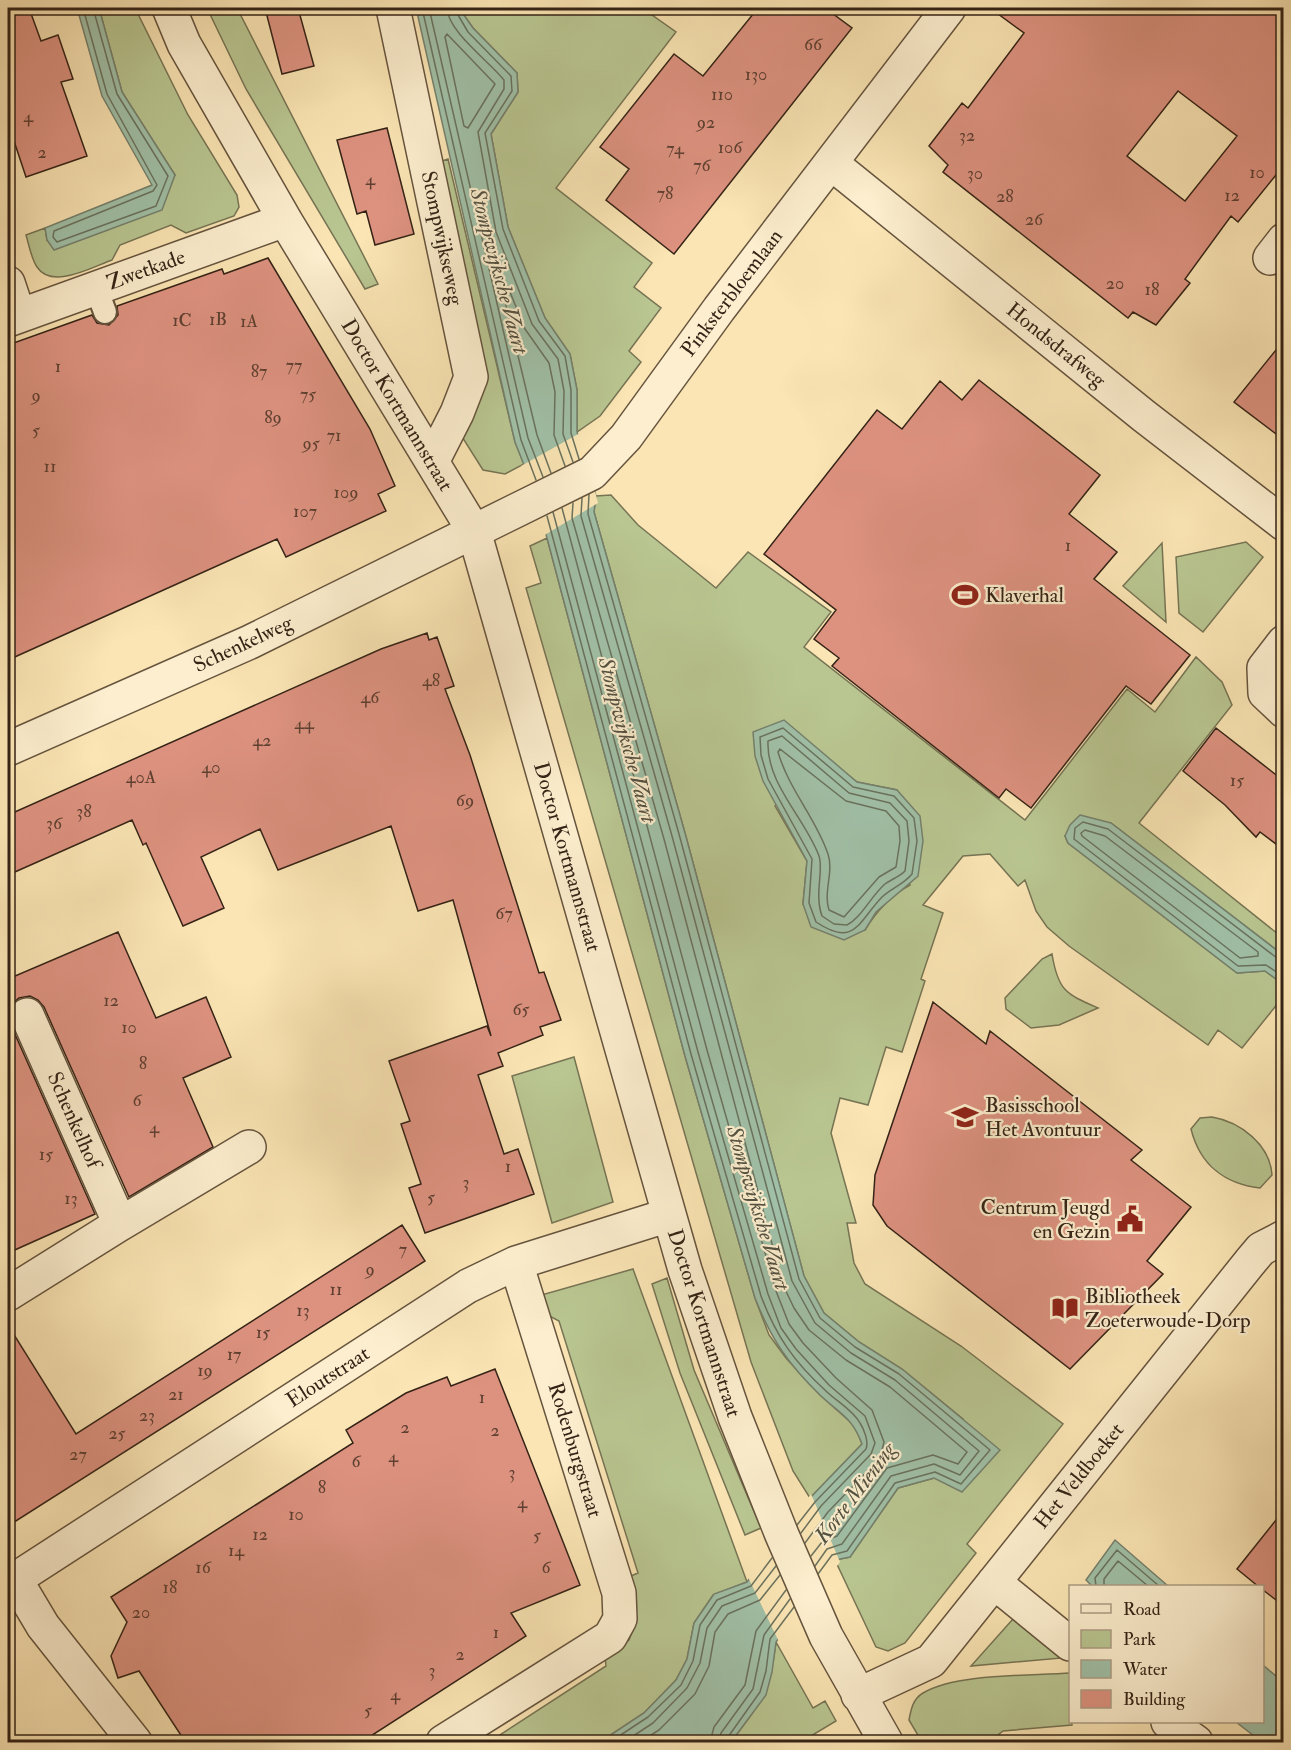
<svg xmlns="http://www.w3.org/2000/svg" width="1291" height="1750" viewBox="0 0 1291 1750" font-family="'IM FELL Double Pica',serif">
  <rect width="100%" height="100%" fill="#fbe5b4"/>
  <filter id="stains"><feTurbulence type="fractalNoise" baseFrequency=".00333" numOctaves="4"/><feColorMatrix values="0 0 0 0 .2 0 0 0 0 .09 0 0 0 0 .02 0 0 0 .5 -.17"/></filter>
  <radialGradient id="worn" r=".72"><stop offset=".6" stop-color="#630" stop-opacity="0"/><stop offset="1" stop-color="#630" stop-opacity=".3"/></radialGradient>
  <path fill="#b9c691" stroke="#767454" stroke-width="1.5" fill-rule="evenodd" d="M99,8h36l53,107 49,80 2,12 -5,9 -48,17 -15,-8 -51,20 -8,15c-20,7 -60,30 -75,7 -6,-9 -8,-22 -11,-32l19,-7 2,12 128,-65 -53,-83z
    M207,8h30l141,276 -13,5 -119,-200z
    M459,8h183l34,24 -120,156 96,75 -18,24 27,21 -32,43 12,11 -41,54 -23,16v-42l-7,-36 -25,-36 -37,-91 -17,-93 27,-42 -1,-19 -44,-45z
    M448,159l67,283 9,22 -19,10 -22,-4 -24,-38 27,-49 -47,-221z
    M611,495l27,30 78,63 32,-36 83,60 -27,35 221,173 102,-131 28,23 41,-55 26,25 10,23 -93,118 144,115v17l-172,-132 -46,13 3,7 169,130 28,-2 18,13v13l-41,51 -24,-18 -10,15 -139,-99 -22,-19 -11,-16 -11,-31 -7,6 -28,-32 -27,2 -40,49 20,8 -22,66 4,2 -23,71 -16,-5 -18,58 -28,-7 -9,35 25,90h-9l7,40 11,21 96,62 102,78 -96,120 9,9 -71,90 -17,8 -12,-4 -41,-87 15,-3 48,-69 36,-10 29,-59 -61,-50 -43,-27 -35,-29 -20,-37 -119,-443 -91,-321 2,-16zM826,758l31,24 40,8 13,95c-20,11 -33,25 -45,45l-62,-26 4,-43 -32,-55z
    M547,538l138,518 70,242 14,37 17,23 34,37 35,31 7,18 -52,54 -17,-27 -42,-109 -225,-774 15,-5 -11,-37z
    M1246,542l17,15 -60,75 -24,-19 -3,-56z
    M1162,543l4,79 -43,-36z
    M1052,954c6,37 14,40 46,54l-39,17 -28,3 -25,-19 -1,-11 37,-39z
    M574,1057l39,145 -61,21 -40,-147z
    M1212,1117c29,5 58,28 60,58l-12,13c-35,-4 -60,-23 -69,-59l9,-11z
    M633,1269l114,313 -34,13 -19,28 -7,36 -11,21 -32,33 -44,29h-111l117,-76 -1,-9 24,-17 7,-19 -10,-43 12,-5 -79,-252 -17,-9 -4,-16z
    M667,1278l27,92 67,158 -16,7 -65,-162 -28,-89z
    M1013,1619l49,39 -91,8z
    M776,1642l37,66 12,-7 11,20 -35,21h-70c30,-40 39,-49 45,-100z
    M1070,1673l2,52 -69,6 -14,11h-67l-13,-22c2,-11 4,-21 14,-27 33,-20 108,-17 147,-20z"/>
  <path fill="#a0c0a7" stroke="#75816d" stroke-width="1.5" d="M77,8h22l23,84 53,83 -13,35 -108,40 -7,-10 -2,-12 107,-43 -50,-89z
    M416,8h43l14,20 44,45 1,19 -27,42 17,93 37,91 25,36 7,36v42l19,64 -2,16 91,321 119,443 20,37 35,29 43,27 98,81 -38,42 -28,-14 -36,10 -48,69 -15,3 -59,82 -4,30 -6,23 -35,47h-131l44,-29 32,-33 11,-21 7,-36 20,-29 33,-12 63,-84 52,-54c-10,-27 -22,-30 -42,-49 -32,-31 -49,-56 -65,-97l-70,-242 -138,-518 -14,-50 -18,-46z
    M784,720l73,62 40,8 23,26 3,25 -5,35 -42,36 -11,18 -21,10 -33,-13 -8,-23 4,-43 -44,-80 -8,-25 -2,-24z
    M1080,815l31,8 172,132v29l-18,-13 -28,2 -169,-130 -3,-7 5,-11z
    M1115,1540l53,46h-76l-6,-6z
    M1263,1665l20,17v60h-21l-26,-20h26z"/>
  <path fill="#fbe5b4" d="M580,433l18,70 -55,33 -22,-70z
    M811,1494l29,68 -61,80 -31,-65z"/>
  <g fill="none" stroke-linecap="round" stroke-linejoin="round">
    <path stroke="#6a725e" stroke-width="1.5" d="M83,8l24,86 50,91 -4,6 -99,40 -1,6 4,5 99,-36 12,-30 -51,-82 -24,-86
      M422,8l99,432 15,40
      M429,8l99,430 15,39
      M447,8c1,24 42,53 57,72v9l-26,43 18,100 36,92 26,35 6,32 -1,43 10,28
      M454,8l14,24 43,44 1,15 -27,42 18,96 36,92 26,35 6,34v43l8,26
      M447,34l48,50 -27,44 -4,-2 -19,-89z
      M551,473l-14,-38 -35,-146 2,-4 4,2 17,42 24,34 6,29 -1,43 11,31
      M589,494l-1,20 91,320 120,445 21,39 35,29 44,27 91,76 -29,34 -26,-12 -40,11 -48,68 -15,4 -14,19
      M582,498l-1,18 91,320 120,445 23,42 36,30 44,27 84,71 -19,24 -26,-11 -43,12 -49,68 -15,5 -12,17
      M573,503l-1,15 92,321 119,446 11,23 15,22 37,30 44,27 77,65 -9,12 -25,-9 -46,13 -50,68 -15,6 -11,14
      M562,508l145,542 69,241 13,33 14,19 33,35 36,32 12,32 -4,16 -52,54 -23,31
      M553,512l145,540 70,242 13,34 15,21 33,36 36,31 10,27 -4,11 -50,52 -20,27
      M547,516l144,538 70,242c15,40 33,66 65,95 10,10 27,19 34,32 4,6 9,19 6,26l-51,53 -18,23
      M783,728l70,59 41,9 20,22 3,23 -5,33c-8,10 -20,14 -30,23 -24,25 -27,51 -66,25l-7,-19 3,-44 -44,-80 -7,-24 -1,-18z
      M782,736l67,57 41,10 17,18 2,20 -4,30c-6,6 -13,8 -20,13 -14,12 -23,33 -38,41l-13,-1 -12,-8c-8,-22 2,-46 -3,-60 -14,-38 -53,-72 -51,-115z
      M780,749l66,52 40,10 13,15 1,15 -4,26 -17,10 -35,40 -15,-7c-6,-18 5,-38 -1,-56 -12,-36 -39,-64 -50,-102z
      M1085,830l20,6 153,116v4l-18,2 -158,-122 -1,-3z
      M1284,959l-7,-1 -169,-129 -25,-7 -8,6 -1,11 164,127 28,-1 18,12
      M1096,1586l-1,-8 22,-28 42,36
      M1104,1586v-7l14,-18 30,25
      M610,1742l38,-25 33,-32 12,-24 7,-36 17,-25 34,-14 21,-28
      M624,1742l29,-19 34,-35 13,-25 7,-35 15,-22 33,-13 21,-27
      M640,1742l19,-12 36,-36 14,-28 6,-34 13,-18 32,-14 20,-25
      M710,1742l4,-15 31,-42 11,-54 30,-41
      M719,1742l2,-9 32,-44 11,-54 26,-36
      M726,1742l2,-5 32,-45 6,-21 4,-32 24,-32"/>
  </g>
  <path fill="#dd9280" stroke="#342316" stroke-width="1.5" fill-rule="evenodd" d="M8,8h21l12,33 17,-6 15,44 -12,3 26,74 -61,21 -18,-54z
    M265,8h33l16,58 -32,8z
    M758,8h67l27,20 -178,226 -68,-54 23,-31 -29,-22 74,-93 29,22z
    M990,8h294v157l-46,57 -7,-6 -46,63 5,4 -34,42 -23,-13 -5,6 -185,-146 5,-7 -19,-19 33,-43 6,5 56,-75zM1178,91l59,45 -52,65 -58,-45z
    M387,128l27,106 -39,11 -9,-34 -9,3 -20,-74z
    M268,258l102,171 25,57 -17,8 8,17 -100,46 -9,-18 -269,121v-315l84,-30 5,8 12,2 9,-10 -1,-9 105,-37 2,5z
    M1284,340v100l-50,-38z
    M979,380l121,95 -31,39 48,38 -23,27 96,76 -39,49 -25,-18 -95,122 -25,-19 -7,9 -167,-132 7,-8 -25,-19 22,-29 -72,-56 113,-144 25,19 38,-48 22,19z
    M427,633l2,7 8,-3 17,49 -9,3 25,66 69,218 5,-1 17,48 -21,7 3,8 -45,18 5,13 -25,9 26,79 14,-5 16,45 -109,39 -16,-45 12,-4 -20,-60 9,-3 -21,-60 98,-35 4,10 -38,-136 -35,11 -27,-85 -113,44 -18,-41 -59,28 23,51 -41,18 -37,-83 -3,2 -11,-25 -124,55v-60l373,-166z
    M1216,728l68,53v69l-24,-18 -4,5 -31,-32 -42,-34z
    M118,932l38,86 50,-21 25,60 -48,21 30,69 -84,50 -85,-190 -6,-7 -8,-4 -11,2 -7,6 -4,8 2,11 85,191 -87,39v-274z
    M933,1002l53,42 4,-13 152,119 -11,10 60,47 -44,54 16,13 -93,95 -183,-143 -14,-21 2,-30z
    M402,1225l23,36 -417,265v-201l68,109z
    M495,1369l85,216 -69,28 15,23 -166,107h-174l-47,-72 -21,7 -7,-22 16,-34 -16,-25 242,-154 -7,-13 60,-37 41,-16 4,9z
    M1284,1510v96l-21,-16v-3h-4l-22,-18z"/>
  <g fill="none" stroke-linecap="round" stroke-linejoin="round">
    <g stroke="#66543e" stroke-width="26">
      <path id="service" d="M96,288l9,24"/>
    </g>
    <g stroke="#66543e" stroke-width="36">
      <path id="pedestrian" d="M1270,258l14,-18"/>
    </g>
    <g stroke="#66543e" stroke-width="36">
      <path id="minor" d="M169,8l15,36 101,176 189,311 211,739 50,147 47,118 44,101 60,106
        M393,8l78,369 -14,36 -25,49
        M831,163l313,253 140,108
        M8,283l11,33
        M8,320l277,-100
        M1284,642l-20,26 1,25 19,18
        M8,749l242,-107 342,-169 34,-36 93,-128 230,-301
        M120,1224l129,-77
        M8,1294l112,-70 -93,-209
        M15,1579l28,47 92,116
        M994,1582l76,62
        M8,1584l460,-298 48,-23 153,-48
        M858,1695l73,-34 319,-399 11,-13 23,-12
        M1168,1722l28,20
        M443,1742l167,-105 10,-18 -1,-26 -103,-330"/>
    </g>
    <use href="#service" stroke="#fceece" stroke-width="22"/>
    <use href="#pedestrian" stroke="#fceece" stroke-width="33"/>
    <use href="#minor" stroke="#fceece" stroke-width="33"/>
  </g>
  <defs>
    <g id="stadium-bare" transform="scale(2.07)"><path d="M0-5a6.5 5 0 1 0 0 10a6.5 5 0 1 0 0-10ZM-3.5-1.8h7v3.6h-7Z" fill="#8f2418" stroke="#fceece" stroke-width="2.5" paint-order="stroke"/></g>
    <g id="school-bare" transform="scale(2.07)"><path d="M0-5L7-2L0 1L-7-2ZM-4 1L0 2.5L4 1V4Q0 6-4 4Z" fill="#8f2418" stroke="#fceece" stroke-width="2.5" paint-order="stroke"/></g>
    <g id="civic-bare" transform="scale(2.07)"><path d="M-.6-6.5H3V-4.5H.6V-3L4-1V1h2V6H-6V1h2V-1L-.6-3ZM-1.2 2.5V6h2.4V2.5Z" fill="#8f2418" stroke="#fceece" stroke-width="2.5" paint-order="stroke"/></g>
    <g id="library-bare" transform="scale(2.07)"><path d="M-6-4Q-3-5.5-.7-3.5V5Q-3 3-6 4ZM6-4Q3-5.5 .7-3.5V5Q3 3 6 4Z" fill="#8f2418" stroke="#fceece" stroke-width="2.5" paint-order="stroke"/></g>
  </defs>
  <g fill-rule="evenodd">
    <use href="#stadium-bare" x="965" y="595"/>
    <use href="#school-bare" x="965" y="1117"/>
    <use href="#civic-bare" x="1130" y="1219"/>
    <use href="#library-bare" x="1065" y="1308"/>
  </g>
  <g text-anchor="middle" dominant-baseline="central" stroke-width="4.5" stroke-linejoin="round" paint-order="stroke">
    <g font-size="18" fill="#5e3f30">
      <text x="813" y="44">66</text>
      <text x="756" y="74">130</text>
      <text x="722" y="94">110</text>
      <text x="28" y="116">4</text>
      <text x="706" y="122">92</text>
      <text x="967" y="135">32</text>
      <text x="730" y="147">106</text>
      <text x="675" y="148">74</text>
      <text x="42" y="152">2</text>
      <text x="702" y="165">76</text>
      <text x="1257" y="172">10</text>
      <text x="975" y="173">30</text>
      <text x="370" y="179">4</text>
      <text x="665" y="193">78</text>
      <text x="1232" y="195">12</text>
      <text x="1005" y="196">28</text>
      <text x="1034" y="219">26</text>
      <text x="1115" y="283">20</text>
      <text x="1152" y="289">18</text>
      <text x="218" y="319">1B</text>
      <text x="182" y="320">1C</text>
      <text x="249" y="321">1A</text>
      <text x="294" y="365">77</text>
      <text x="58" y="366">1</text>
      <text x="259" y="371">87</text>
      <text x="308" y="394">75</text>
      <text x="36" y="395">9</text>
      <text x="273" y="417">89</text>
      <text x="36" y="430">5</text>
      <text x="334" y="435">71</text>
      <text x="311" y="443">95</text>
      <text x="50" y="466">11</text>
      <text x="346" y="492">109</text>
      <text x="305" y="511">107</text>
      <text x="1068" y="545">1</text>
      <text x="431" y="680">48</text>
      <text x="370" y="697">46</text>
      <text x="304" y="723">44</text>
      <text x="262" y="740">42</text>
      <text x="211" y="767">40</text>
      <text x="141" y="777">40A</text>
      <text x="1237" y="780">15</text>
      <text x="465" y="800">69</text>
      <text x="84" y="811">38</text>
      <text x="54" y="823">36</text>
      <text x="504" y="913">67</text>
      <text x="111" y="1000">12</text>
      <text x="521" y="1009">65</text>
      <text x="129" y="1027">10</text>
      <text x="143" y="1063">8</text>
      <text x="137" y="1100">6</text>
      <text x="154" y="1127">4</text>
      <text x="46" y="1154">15</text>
      <text x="508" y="1166">1</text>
      <text x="466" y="1182">3</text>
      <text x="431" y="1197">5</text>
      <text x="71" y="1198">13</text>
      <text x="403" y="1249">7</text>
      <text x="370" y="1269">9</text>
      <text x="336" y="1289">11</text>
      <text x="303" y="1310">13</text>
      <text x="263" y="1332">15</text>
      <text x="234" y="1354">17</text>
      <text x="205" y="1370">19</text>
      <text x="176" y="1394">21</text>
      <text x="482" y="1397">1</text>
      <text x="147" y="1415">23</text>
      <text x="405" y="1427">2</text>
      <text x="495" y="1430">2</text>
      <text x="117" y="1433">25</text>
      <text x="78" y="1454">27</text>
      <text x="393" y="1456">4</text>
      <text x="356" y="1461">6</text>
      <text x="512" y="1472">3</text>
      <text x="322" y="1487">8</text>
      <text x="522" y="1502">4</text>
      <text x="296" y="1514">10</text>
      <text x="260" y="1534">12</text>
      <text x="537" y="1535">5</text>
      <text x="236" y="1550">14</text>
      <text x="203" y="1567">16</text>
      <text x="546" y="1567">6</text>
      <text x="170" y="1587">18</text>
      <text x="141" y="1612">20</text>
      <text x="496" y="1632">1</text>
      <text x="460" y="1654">2</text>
      <text x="432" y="1670">3</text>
      <text x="395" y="1694">4</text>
      <text x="368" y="1710">5</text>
    </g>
    <g font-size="21" fill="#342316" stroke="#fceece">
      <text transform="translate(442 238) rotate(78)">Stompwijkseweg</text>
      <text transform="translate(146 270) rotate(-20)">Zwetkade</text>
      <text transform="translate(732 293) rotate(-53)">Pinksterbloemlaan</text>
      <text transform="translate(1056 345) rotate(39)">Hondsdrafweg</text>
      <text transform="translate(397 405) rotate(59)">Doctor Kortmannstraat</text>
      <text transform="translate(243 644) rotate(-25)">Schenkelweg</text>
      <text transform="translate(567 857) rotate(74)">Doctor Kortmannstraat</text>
      <text transform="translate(74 1120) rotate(66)">Schenkelhof</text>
      <text transform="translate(704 1323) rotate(72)">Doctor Kortmannstraat</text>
      <text transform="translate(328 1377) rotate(-33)">Eloutstraat</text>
      <text transform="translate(575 1450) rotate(73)">Rodenburgstraat</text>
      <text transform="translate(1079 1476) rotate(-51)">Het Veldboeket</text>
    </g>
    <g font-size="21" fill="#342316" stroke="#fceece" text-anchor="start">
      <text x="985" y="595">Klaverhal</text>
      <text x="985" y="1105">Basisschool<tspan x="985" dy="24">Het Avontuur</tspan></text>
      <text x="1110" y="1207" text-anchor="end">Centrum Jeugd<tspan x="1110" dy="24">en Gezin</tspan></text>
      <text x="1085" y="1296">Bibliotheek<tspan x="1085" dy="24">Zoeterwoude-Dorp</tspan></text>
    </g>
    <g font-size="22" font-style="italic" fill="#545242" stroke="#fceece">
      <text transform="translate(499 271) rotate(75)">Stompwijksche Vaart</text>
      <text transform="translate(627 740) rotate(75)">Stompwijksche Vaart</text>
      <text transform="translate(758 1208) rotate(73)">Stompwijksche Vaart</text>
      <text transform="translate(855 1493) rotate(-53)">Korte Miening</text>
    </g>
  </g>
  <rect width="1291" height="1750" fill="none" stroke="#fbe5b4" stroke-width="30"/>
  <rect x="9" y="9" width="1273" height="1732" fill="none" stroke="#342316" stroke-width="3"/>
  <rect x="15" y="15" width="1261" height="1720" fill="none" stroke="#342316" stroke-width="1.5"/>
  <rect x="1069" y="1585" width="195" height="138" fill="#fceece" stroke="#ac9d84" stroke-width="1.5"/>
  <rect x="1081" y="1604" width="30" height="9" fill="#fceece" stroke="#ac9d84" stroke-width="1.5"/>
  <text x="1123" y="1615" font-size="18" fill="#342316">Road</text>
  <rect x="1081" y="1630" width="30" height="18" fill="#b9c691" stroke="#ac9d84" stroke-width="1.5"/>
  <text x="1123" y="1645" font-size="18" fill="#342316">Park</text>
  <rect x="1081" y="1660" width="30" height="18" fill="#a0c0a7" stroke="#ac9d84" stroke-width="1.5"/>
  <text x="1123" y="1675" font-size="18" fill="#342316">Water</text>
  <rect x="1081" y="1690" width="30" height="18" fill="#dd9280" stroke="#ac9d84" stroke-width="1.5"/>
  <text x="1123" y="1705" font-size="18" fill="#342316">Building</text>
  <rect width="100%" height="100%" filter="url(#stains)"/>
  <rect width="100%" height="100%" fill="url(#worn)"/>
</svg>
